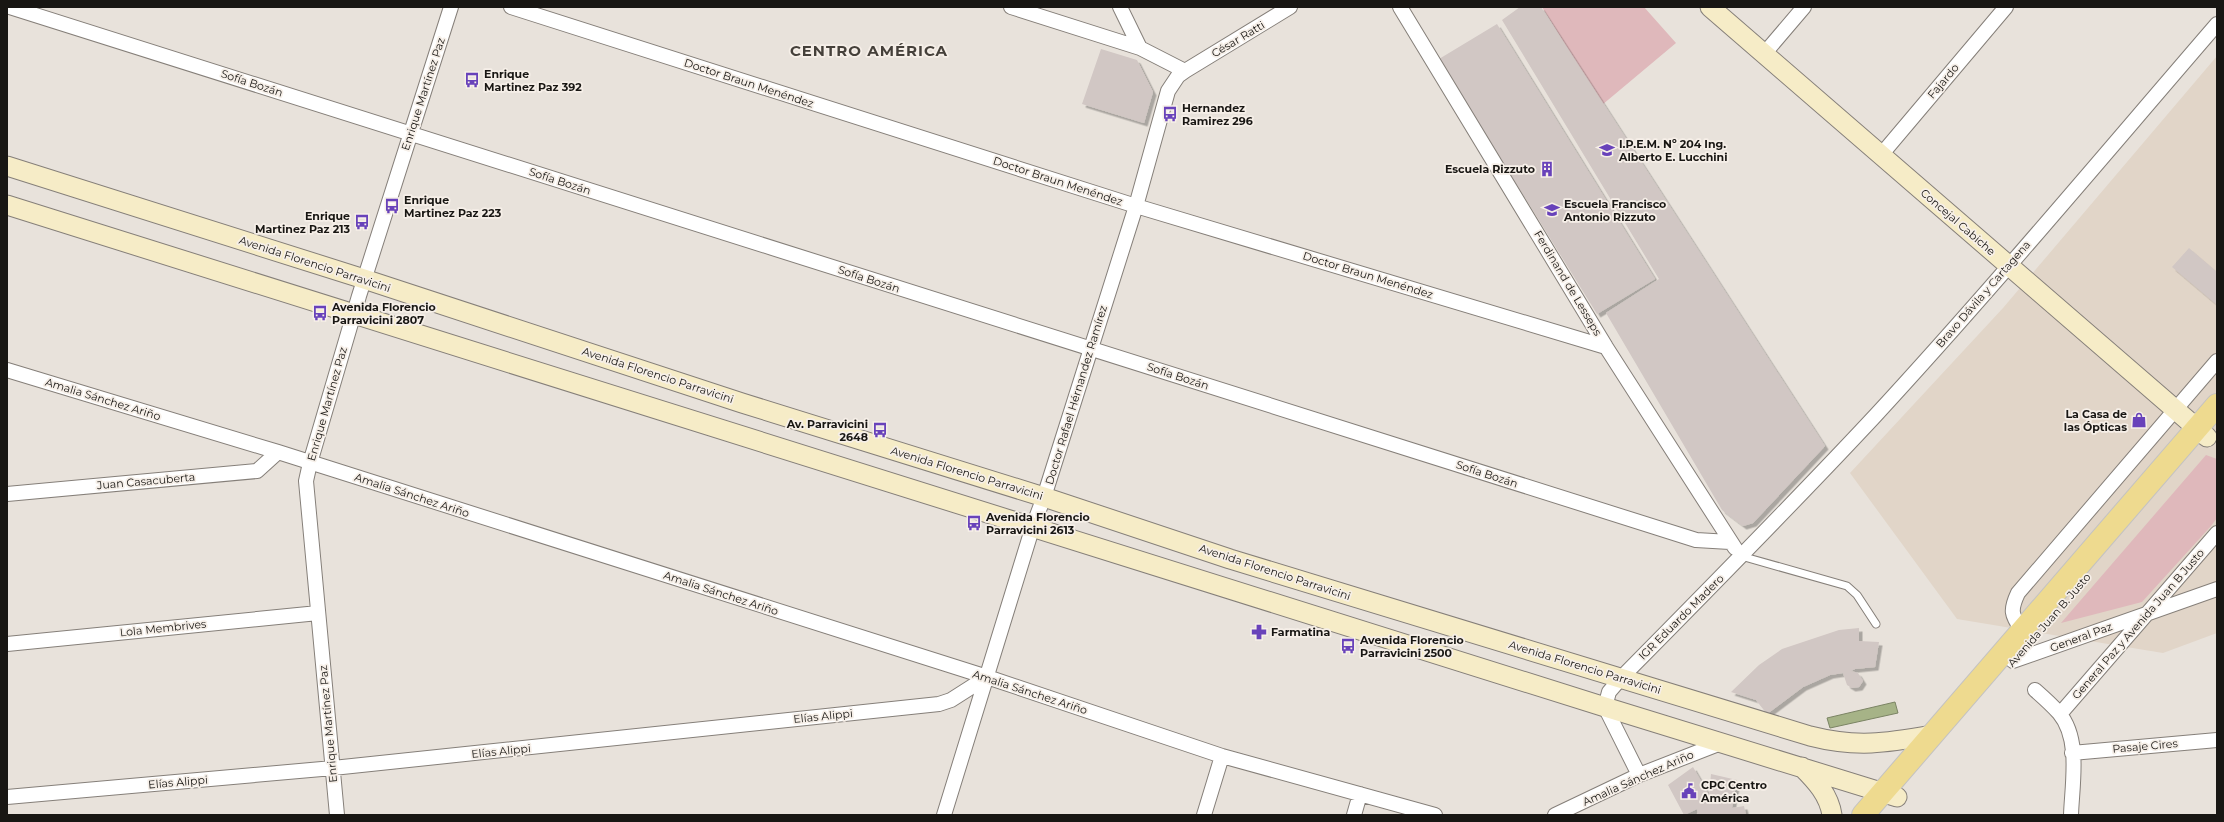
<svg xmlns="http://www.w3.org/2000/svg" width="2224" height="822" viewBox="0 0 2224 822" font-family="Montserrat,sans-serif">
  <defs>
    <filter id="shadow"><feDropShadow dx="3.5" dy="3.5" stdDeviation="0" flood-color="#0004"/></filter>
  </defs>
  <rect width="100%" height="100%" fill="#e8e2db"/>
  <path fill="#e1d5c8" d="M2217,56v577l-54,20 -206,-34 -107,-146 153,-165z"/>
  <path fill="#dfb8bb" d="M1542,7h102l32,36 -74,62z
    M2206,455l11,4v59l-6,8 -69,76 -81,21z"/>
  <path fill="#a6b387" stroke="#7b8464" d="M1895,702l3,11 -68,15 -3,-10z"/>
  <path fill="#d1c7c4" filter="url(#shadow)" d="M1520,7h21l284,439 -72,77 -10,3 -21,-16 -116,-197 53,-34 -157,-259z
    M1497,24l158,255 -58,35 -158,-255z
    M1101,49l36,11 16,32 -9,31 -62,-19z
    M2189,248l28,24v33l-45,-38z
    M1859,628v13l20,1 -4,25 -20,2 -4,2 7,2 5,8 -4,6 -7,1 -5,-3 -4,-12 -13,2 -27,12 -36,27 -11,-14 -25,-8 28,-27 23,-16 57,-19z
    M1693,767l16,28 2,-21 26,6 -5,28 12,-2 2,9h-48l-1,-6 -13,6 -16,-30z"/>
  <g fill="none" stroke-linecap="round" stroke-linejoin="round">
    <g stroke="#857f79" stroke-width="9">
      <path id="service" d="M1741,556l106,30 10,9 19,29"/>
    </g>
    <g stroke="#857f79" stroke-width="16">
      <path id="minor" d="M10,7l1686,533 34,2
        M511,7l625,199 470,141
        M1011,7l129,41
        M1120,7l20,41 45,23
        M1400,7l206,340 129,201
        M1764,54l40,-47
        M1881,155l125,-148
        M7,370l271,82 709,225 235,79 213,59
        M7,494l250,-23 21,-19
        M2022,630c-11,-15 -12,-20 -4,-37l199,-232
        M7,644l311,-31
        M2013,661l204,-72
        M2035,690c8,7 17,15 24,23 22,26 13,71 12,102
        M2060,714l157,-181
        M2072,753l145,-13
        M1639,775l-34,-68 4,-15 12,-14c85,-86 171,-173 254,-262 117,-127 229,-261 342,-392
        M7,797l326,-29 606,-64 12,-4 36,-23
        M337,815l-31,-334 4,-18 49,-167 92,-289
        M944,815l89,-289 11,-29 92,-291 32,-115 10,-15 7,-5 105,-64
        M1204,815l18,-59
        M1354,815l6,-21
        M1555,815l84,-40 82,-32"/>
    </g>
    <g stroke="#857f79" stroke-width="21">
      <path id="secondary" d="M1710,7l497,430
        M7,166l357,113 378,124 302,94 186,62 580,177c47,12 76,7 122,-1
        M7,205l1598,502 292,90
        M1802,767c14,14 27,28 30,48"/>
    </g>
    <g stroke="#c3c2c2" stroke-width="24">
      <path id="primary" d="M1863,815l354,-410"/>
    </g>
    <use href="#service" stroke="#fff" stroke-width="7"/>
    <use href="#minor" stroke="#fff" stroke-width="14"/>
    <use href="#secondary" stroke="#f6ecc7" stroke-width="19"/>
    <use href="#primary" stroke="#eeda8f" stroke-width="22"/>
  </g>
  <defs>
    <g id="bus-bare" transform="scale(1.2)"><path d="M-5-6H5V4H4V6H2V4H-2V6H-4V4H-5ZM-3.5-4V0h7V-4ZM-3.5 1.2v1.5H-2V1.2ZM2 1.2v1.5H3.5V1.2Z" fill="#6842ba" stroke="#f6efe8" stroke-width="2.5" paint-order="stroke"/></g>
    <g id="university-bare" transform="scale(1.2)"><path d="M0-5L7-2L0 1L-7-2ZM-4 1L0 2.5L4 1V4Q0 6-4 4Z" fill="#6842ba" stroke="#f6efe8" stroke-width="2.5" paint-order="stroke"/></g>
    <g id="building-bare" transform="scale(1.2)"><path d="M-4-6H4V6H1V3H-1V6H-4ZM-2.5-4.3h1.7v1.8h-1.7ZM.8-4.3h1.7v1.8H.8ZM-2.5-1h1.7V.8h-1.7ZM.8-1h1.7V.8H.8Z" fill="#6842ba" stroke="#f6efe8" stroke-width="2.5" paint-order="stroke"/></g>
    <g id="school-bare" transform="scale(1.2)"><path d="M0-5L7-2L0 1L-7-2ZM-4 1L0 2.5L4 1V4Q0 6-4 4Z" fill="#6842ba" stroke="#f6efe8" stroke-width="2.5" paint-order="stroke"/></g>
    <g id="shop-bare" transform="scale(1.2)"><path d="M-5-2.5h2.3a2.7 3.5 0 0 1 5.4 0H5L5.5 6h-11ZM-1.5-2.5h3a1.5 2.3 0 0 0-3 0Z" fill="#6842ba" stroke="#f6efe8" stroke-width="2.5" paint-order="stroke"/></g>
    <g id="pharmacy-bare" transform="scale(1.2)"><path d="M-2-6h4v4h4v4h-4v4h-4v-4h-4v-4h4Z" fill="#6842ba" stroke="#f6efe8" stroke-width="2.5" paint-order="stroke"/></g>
    <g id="civic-bare" transform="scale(1.2)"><path d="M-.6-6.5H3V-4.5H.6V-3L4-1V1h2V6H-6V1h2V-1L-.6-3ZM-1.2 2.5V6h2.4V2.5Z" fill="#6842ba" stroke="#f6efe8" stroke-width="2.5" paint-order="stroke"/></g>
  </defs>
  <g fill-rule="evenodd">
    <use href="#bus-bare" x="472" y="80"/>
    <use href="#bus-bare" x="1170" y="114"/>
    <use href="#university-bare" x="1607" y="150"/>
    <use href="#building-bare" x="1547" y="169"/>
    <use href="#bus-bare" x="392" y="206"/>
    <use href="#school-bare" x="1552" y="210"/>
    <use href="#bus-bare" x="362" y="222"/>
    <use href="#bus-bare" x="320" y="313"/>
    <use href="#shop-bare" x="2139" y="420"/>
    <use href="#bus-bare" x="880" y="430"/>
    <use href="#bus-bare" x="974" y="523"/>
    <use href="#pharmacy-bare" x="1259" y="632"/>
    <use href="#bus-bare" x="1348" y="646"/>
    <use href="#civic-bare" x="1689" y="791"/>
  </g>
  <g text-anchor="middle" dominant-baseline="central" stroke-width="3.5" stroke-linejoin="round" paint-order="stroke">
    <g font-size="11" fill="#181613" stroke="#f6efe8">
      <text transform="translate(1238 39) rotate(-31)">César Ratti</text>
      <text transform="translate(1943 81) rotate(-50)">Fajardo</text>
      <text transform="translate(252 83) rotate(18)">Sofía Bozán</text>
      <text transform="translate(749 83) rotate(18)">Doctor Braun Menéndez</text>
      <text transform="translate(423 94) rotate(-72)">Enrique Martínez Paz</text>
      <text transform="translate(560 181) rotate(18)">Sofía Bozán</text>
      <text transform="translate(1058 181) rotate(18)">Doctor Braun Menéndez</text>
      <text transform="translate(1958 222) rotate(41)">Concejal Cabiche</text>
      <text transform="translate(315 264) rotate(18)">Avenida Florencio Parravicini</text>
      <text transform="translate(1368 275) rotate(17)">Doctor Braun Menéndez</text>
      <text transform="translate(869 279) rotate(18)">Sofía Bozán</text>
      <text transform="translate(1568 283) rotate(59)">Ferdinand de Lesseps</text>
      <text transform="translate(1983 294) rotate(-49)">Bravo Dávila y Cartagena</text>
      <text transform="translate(658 375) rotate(18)">Avenida Florencio Parravicini</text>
      <text transform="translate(1178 376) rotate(18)">Sofía Bozán</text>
      <text transform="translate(1076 395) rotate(-73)">Doctor Rafael Hérnandez Ramírez</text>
      <text transform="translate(103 399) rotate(17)">Amalia Sánchez Ariño</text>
      <text transform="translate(327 404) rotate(-74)">Enrique Martínez Paz</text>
      <text transform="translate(967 473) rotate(17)">Avenida Florencio Parravicini</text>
      <text transform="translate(1487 474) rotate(18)">Sofía Bozán</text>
      <text transform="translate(146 481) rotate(-5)">Juan Casacuberta</text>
      <text transform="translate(412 495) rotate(18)">Amalia Sánchez Ariño</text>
      <text transform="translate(1275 572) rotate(18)">Avenida Florencio Parravicini</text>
      <text transform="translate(721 593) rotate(18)">Amalia Sánchez Ariño</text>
      <text transform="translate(1681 617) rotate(-45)">IGR Eduardo Madero</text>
      <text transform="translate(2049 620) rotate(-49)">Avenida Juan B. Justo</text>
      <text transform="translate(2138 624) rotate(-49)">General Paz y Avenida Juan B Justo</text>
      <text transform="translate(163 628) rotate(-6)">Lola Membrives</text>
      <text transform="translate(2081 637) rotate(-20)">General Paz</text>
      <text transform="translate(1585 667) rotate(17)">Avenida Florencio Parravicini</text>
      <text transform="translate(1030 692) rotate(18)">Amalia Sánchez Ariño</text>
      <text transform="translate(823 716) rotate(-6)">Elías Alippi</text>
      <text transform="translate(328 724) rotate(-95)">Enrique Martínez Paz</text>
      <text transform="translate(2145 746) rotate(-5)">Pasaje Cires</text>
      <text transform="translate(501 751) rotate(-6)">Elías Alippi</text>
      <text transform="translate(1638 778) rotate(-24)">Amalia Sánchez Ariño</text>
      <text transform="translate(178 782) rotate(-5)">Elías Alippi</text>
    </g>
    <g font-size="11" font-weight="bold" fill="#181613" stroke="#f6efe8" text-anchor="start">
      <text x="484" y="74">Enrique<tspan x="484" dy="13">Martinez Paz 392</tspan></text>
      <text x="1182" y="108">Hernandez<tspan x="1182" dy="13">Ramirez 296</tspan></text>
      <text x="1619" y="144">I.P.E.M. Nº 204 Ing.<tspan x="1619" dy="13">Alberto E. Lucchini</tspan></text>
      <text x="1535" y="169" text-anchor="end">Escuela Rizzuto</text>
      <text x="404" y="200">Enrique<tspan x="404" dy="13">Martinez Paz 223</tspan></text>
      <text x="1564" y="204">Escuela Francisco<tspan x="1564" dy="13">Antonio Rizzuto</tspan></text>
      <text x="350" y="216" text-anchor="end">Enrique<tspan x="350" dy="13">Martinez Paz 213</tspan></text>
      <text x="332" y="307">Avenida Florencio<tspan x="332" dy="13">Parravicini 2807</tspan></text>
      <text x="2127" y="414" text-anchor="end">La Casa de<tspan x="2127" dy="13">las Ópticas</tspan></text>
      <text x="868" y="424" text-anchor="end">Av. Parravicini<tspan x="868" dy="13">2648</tspan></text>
      <text x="986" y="517">Avenida Florencio<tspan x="986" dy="13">Parravicini 2613</tspan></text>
      <text x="1271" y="632">Farmatina</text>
      <text x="1360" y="640">Avenida Florencio<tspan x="1360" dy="13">Parravicini 2500</tspan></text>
      <text x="1701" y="785">CPC Centro<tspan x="1701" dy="13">América</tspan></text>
    </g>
    <g font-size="15" font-weight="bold" letter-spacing="1" fill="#45403a" stroke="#f6efe8">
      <text x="869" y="50">CENTRO AMÉRICA</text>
    </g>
  </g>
  <rect width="2224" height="822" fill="none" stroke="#181613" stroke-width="16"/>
</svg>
